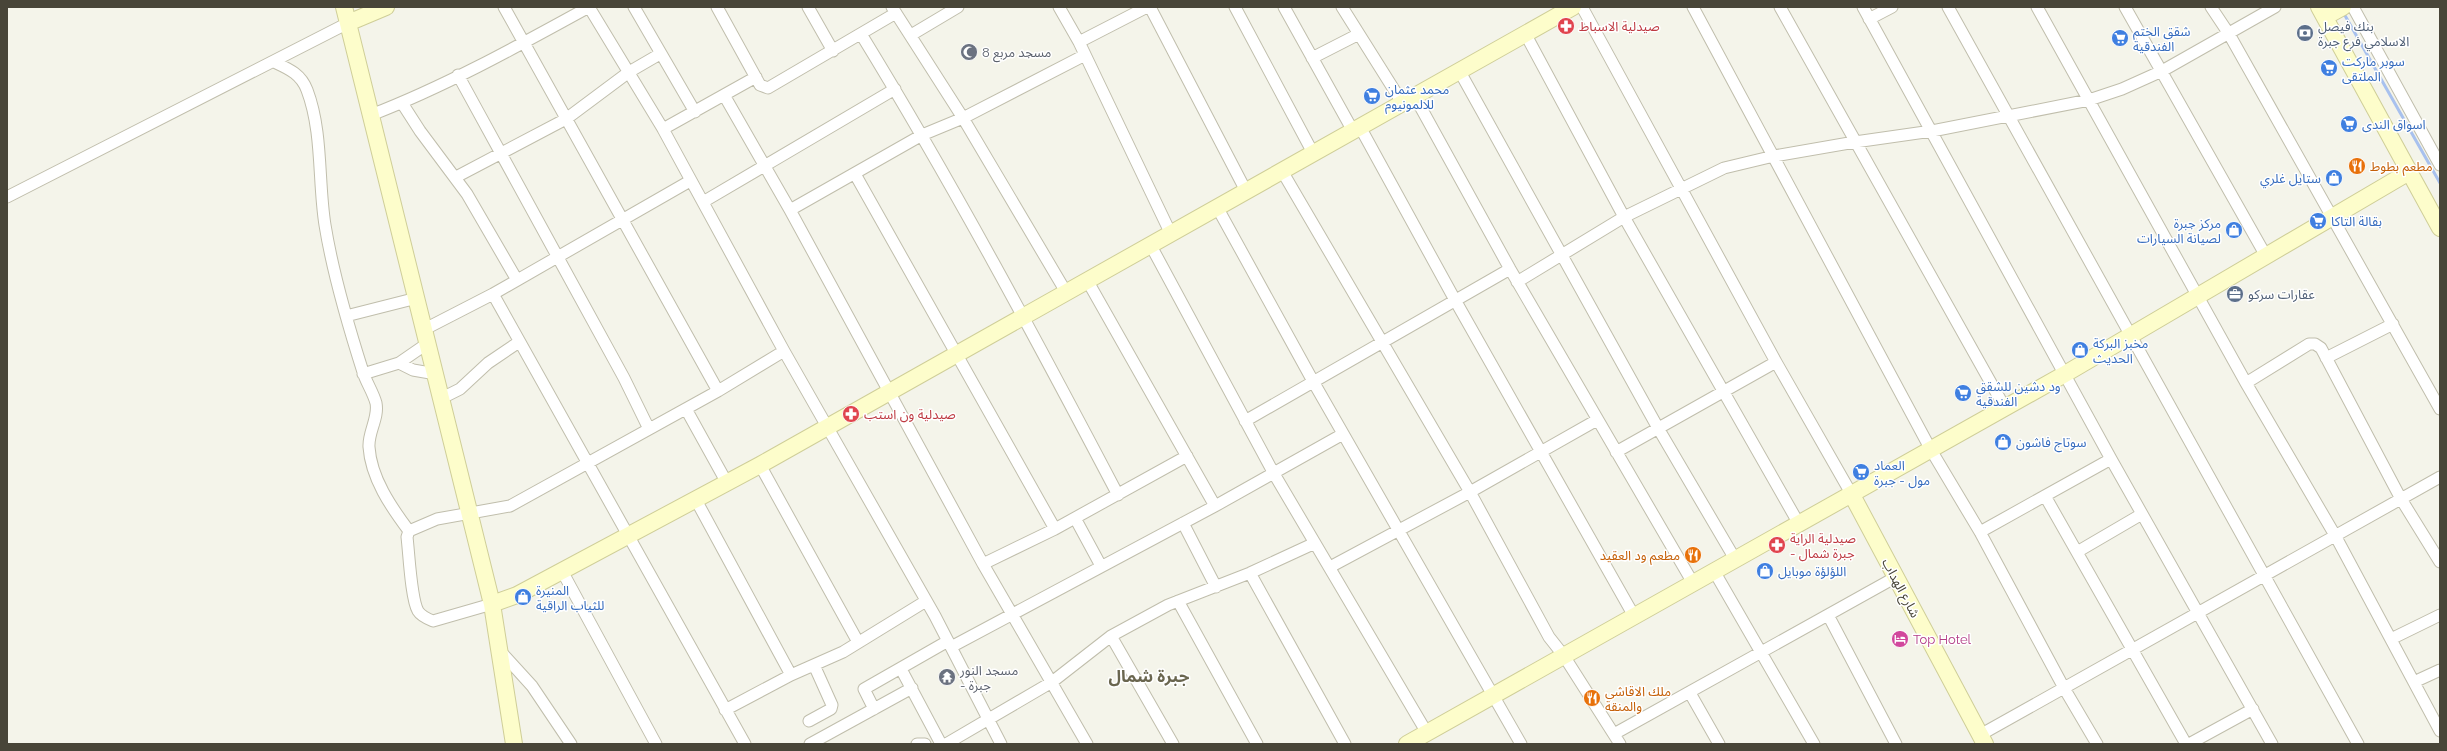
<svg xmlns="http://www.w3.org/2000/svg" width="2447" height="751" viewBox="0 0 2447 751" font-family="Raleway,'Noto Sans Arabic',sans-serif">
  <rect width="100%" height="100%" fill="#f4f4ea"/>
  <g fill="none" stroke-linecap="round" stroke-linejoin="round">
    <path stroke="#a8c1ee" stroke-width="3" d="M2343,12l97,171"/>
    <g stroke="#c0beac" stroke-width="13">
      <path id="street" d="M504,7l214,384
        M589,7l74,122 121,222 151,265 66,128
        M634,7l61,105
        M717,7l43,78 8,3 128,-75
        M808,7l25,44
        M892,7l71,111 103,174
        M1059,7l20,35 91,190
        M1150,7l96,184
        M1235,7l78,146
        M1284,7l69,124
        M1342,7l61,97
        M1582,7l194,355 76,133
        M1693,7l238,443 49,82 84,156 33,56
        M1780,7l225,401
        M1863,7l248,452 161,285
        M1948,7l410,737
        M2037,7l209,376 90,154 104,194
        M2125,7l141,249
        M2211,7l18,27 211,375
        M2353,7l87,158
        M1869,19l23,-12
        M861,34c92,150 175,305 257,461
        M911,35l47,-28
        M1526,35l98,182 175,307
        M1079,42l68,-35
        M1312,58l47,-24
        M274,62c15,7 27,12 33,28 16,42 11,92 18,135 8,50 23,100 38,147 3,10 10,20 13,31 3,15 -8,29 -7,44 2,31 22,60 40,84
        M1460,72l198,356 77,131
        M458,75l166,303 25,51
        M724,95l66,115 193,354 104,180
        M1415,97l95,172 183,314
        M402,103l18,28 47,63 50,86
        M371,115c75,-29 147,-69 218,-108
        M1360,127l95,173 179,316
        M663,129l93,-52
        M1282,171l188,321 79,145 15,19 56,88
        M855,174l200,355
        M456,177l110,-58 63,-47 31,-18
        M7,197l341,-174
        M703,202l192,-113
        M1217,207l97,176 207,361
        M790,210l132,-75 41,-17 122,-63
        M1150,244l123,228 154,261
        M1087,280l128,226
        M1517,282l107,-65 100,-49 50,-12 81,-14 77,-11 157,-31 33,-11 40,-18 113,-64
        M493,294l252,450
        M346,316l71,-18
        M425,329l68,-35 197,-113
        M2326,358l67,-34
        M399,363l14,7 23,4
        M363,374l36,-11 29,-20
        M2246,383l63,-39h6l6,4 80,151 39,63
        M442,398l18,-9 28,-26 31,-21
        M686,409l41,74
        M1245,421l265,-152
        M1616,452l160,-90
        M760,465l98,177
        M2045,496l141,248
        M696,500l95,175
        M1075,518l26,48
        M1183,523l33,64
        M1980,532l131,-73
        M2077,552l65,-38
        M983,564l72,-35 132,-73
        M1330,567l140,-75 127,-72
        M562,571l94,173
        M1714,571l100,173
        M1250,573l95,171
        M1178,601l79,143
        M492,604l-59,17c-5,-2 -12,-5 -15,-10 -7,-12 -9,-58 -11,-74l2,-6 28,-12 73,-13 208,-115 66,-40
        M1828,615l68,129
        M1111,636l62,108
        M2391,639l49,-24
        M951,647l264,-141 128,-72
        M501,652l31,34 39,58
        M901,669l40,75
        M2414,682l26,-12
        M1690,693l29,51
        M874,709l-10,-20 84,-48
        M725,710l66,-35 52,-23 83,-51
        M809,721l22,-12 1,-4 -18,-40
        M1614,734l282,-157
        M1980,735l460,-258
        M810,744l102,-56
        M917,744h8
        M946,744l106,-62 59,-46 57,-31 82,-32 65,-30
        M2189,744l64,-35"/>
    </g>
    <g stroke="#cfce98" stroke-width="18">
      <path id="secondary" d="M344,7l148,597 22,140
        M2319,7l121,221
        M2325,17l18,-10
        M348,23l38,-16
        M1852,495l133,249
        M492,604l25,-9 243,-130 813,-458
        M1407,744l658,-370 344,-202"/>
    </g>
    <use href="#street" stroke="#fff" stroke-width="11"/>
    <use href="#secondary" stroke="#fdfdcb" stroke-width="16"/>
  </g>
  <defs>
    <g id="pharmacy-disc" transform="scale(0.9)"><circle r="9.5" fill="#e0444e" stroke="#fff"/><path d="M-2-6h4v4h4v4h-4v4h-4v-4h-4v-4h4Z" fill="#fff"/></g>
    <g id="bank-disc" transform="scale(0.9)"><circle r="9.5" fill="#5c6f8a" stroke="#fff"/><path d="M-6-4H6V4H-6ZM0-2.3a2.3 2.3 0 1 0 0 4.6a2.3 2.3 0 1 0 0-4.6Z" fill="#fff"/></g>
    <g id="supermarket-disc" transform="scale(0.9)"><circle r="9.5" fill="#3f7fe0" stroke="#fff"/><path d="M-6-5.5h2.5l.6 2H6L4.5 2H-2.5L-4.4-4H-6ZM-1.5 3.2a1.3 1.3 0 1 0 .1 0ZM3 3.2a1.3 1.3 0 1 0 .1 0Z" fill="#fff"/></g>
    <g id="mosque-disc" transform="scale(0.9)"><circle r="9.5" fill="#6b7280" stroke="#fff"/><path d="M3.5-4.9A6 6 0 1 0 3.5 4.9A5 5 0 1 1 3.5-4.9Z" fill="#fff"/></g>
    <g id="restaurant-disc" transform="scale(0.9)"><circle r="9.5" fill="#e8710a" stroke="#fff"/><path d="M-5-6h1v4h1v-4h1v4h1v-4h1v5L-1.5 .5V6h-2V.5L-5-1ZM5-6V6H3V1.5H1.5Q1.5-4 5-6Z" fill="#fff"/></g>
    <g id="shop-disc" transform="scale(0.9)"><circle r="9.5" fill="#3f7fe0" stroke="#fff"/><path d="M-5-2.5h2.3a2.7 3.5 0 0 1 5.4 0H5L5.5 6h-11ZM-1.5-2.5h3a1.5 2.3 0 0 0-3 0Z" fill="#fff"/></g>
    <g id="office-disc" transform="scale(0.9)"><circle r="9.5" fill="#5c6f8a" stroke="#fff"/><path d="M-6-3h4V-5.5h4V-3h4V5H-6ZM-1-4.5V-3h2v-1.5ZM-6 0V1H6V0Z" fill="#fff"/></g>
    <g id="hotel-disc" transform="scale(0.9)"><circle r="9.5" fill="#d1479c" stroke="#fff"/><path d="M-6-4.5h1.5V1H6V5H4.5V3h-9V5H-6ZM-4 0a1.8 1.8 0 1 1 3.6 0ZM.5 0V-2.5h3Q6-2.5 6 0Z" fill="#fff"/></g>
    <g id="temple-disc" transform="scale(0.9)"><circle r="9.5" fill="#6b7280" stroke="#fff"/><path d="M0-6L5-2H3V0L6.5 2.5H4V6H1.5V3h-3V6H-4V2.5H-6.5L-3 0V-2H-5Z" fill="#fff"/></g>
  </defs>
  <g fill-rule="evenodd">
    <use href="#pharmacy-disc" x="1566" y="26"/>
    <use href="#bank-disc" x="2305" y="33"/>
    <use href="#supermarket-disc" x="2120" y="38"/>
    <use href="#mosque-disc" x="969" y="52"/>
    <use href="#supermarket-disc" x="2329" y="68"/>
    <use href="#supermarket-disc" x="1372" y="96"/>
    <use href="#supermarket-disc" x="2349" y="124"/>
    <use href="#restaurant-disc" x="2357" y="166"/>
    <use href="#shop-disc" x="2334" y="178"/>
    <use href="#supermarket-disc" x="2318" y="221"/>
    <use href="#shop-disc" x="2234" y="230"/>
    <use href="#office-disc" x="2235" y="294"/>
    <use href="#shop-disc" x="2080" y="350"/>
    <use href="#supermarket-disc" x="1963" y="393"/>
    <use href="#pharmacy-disc" x="851" y="414"/>
    <use href="#shop-disc" x="2003" y="442"/>
    <use href="#supermarket-disc" x="1861" y="472"/>
    <use href="#pharmacy-disc" x="1777" y="545"/>
    <use href="#restaurant-disc" x="1693" y="555"/>
    <use href="#shop-disc" x="1765" y="571"/>
    <use href="#shop-disc" x="523" y="597"/>
    <use href="#hotel-disc" x="1900" y="639"/>
    <use href="#temple-disc" x="947" y="677"/>
    <use href="#restaurant-disc" x="1592" y="698"/>
  </g>
  <g text-anchor="middle" dominant-baseline="central" stroke-width="3" stroke-linejoin="round" paint-order="stroke">
    <g font-size="13" fill="#be3a42" stroke="#fff" text-anchor="start">
      <text x="1579" y="26">صيدلية الاسباط</text>
      <text x="864" y="414">صيدلية ون استب</text>
      <text x="1790" y="538">صيدلية الراية<tspan x="1790" dy="15">- جبرة شمال</tspan></text>
    </g>
    <g font-size="13" fill="#4e5e75" stroke="#fff" text-anchor="start">
      <text x="2318" y="26">بنك فيصل<tspan x="2318" dy="15">الاسلامي فرع جبرة</tspan></text>
      <text x="2248" y="294">عقارات سركو</text>
    </g>
    <g font-size="13" fill="#366cbe" stroke="#fff" text-anchor="start">
      <text x="2133" y="31">شقق الختم<tspan x="2133" dy="15">الفندقية</tspan></text>
      <text x="2342" y="61">سوبر ماركت<tspan x="2342" dy="15">الملتقى</tspan></text>
      <text x="1385" y="89">محمد عثمان<tspan x="1385" dy="15">للالمونيوم</tspan></text>
      <text x="2362" y="124">اسواق الندى</text>
      <text x="2321" y="178" text-anchor="end">ستايل غلري</text>
      <text x="2331" y="221">بقالة التاكا</text>
      <text x="2221" y="223" text-anchor="end">مركز جبرة<tspan x="2221" dy="15">لصيانة السيارات</tspan></text>
      <text x="2093" y="343">مخبز البركة<tspan x="2093" dy="15">الحديث</tspan></text>
      <text x="1976" y="386">ود دشين للشقق<tspan x="1976" dy="15">الفندقية</tspan></text>
      <text x="2016" y="442">سوتاج فاشون</text>
      <text x="1874" y="465">العماد<tspan x="1874" dy="15">مول - جبرة</tspan></text>
      <text x="1778" y="571">اللؤلؤة موبايل</text>
      <text x="536" y="590">المنيرة<tspan x="536" dy="15">للثياب الراقية</tspan></text>
    </g>
    <g font-size="13" fill="#5b616d" stroke="#fff" text-anchor="start">
      <text x="982" y="52">مسجد مربع 8</text>
      <text x="960" y="670">مسجد النور<tspan x="960" dy="15">- جبرة</tspan></text>
    </g>
    <g font-size="13" fill="#c56008" stroke="#fff" text-anchor="start">
      <text x="2370" y="166">مطعم بطوط</text>
      <text x="1680" y="555" text-anchor="end">مطعم ود العقيد</text>
      <text x="1605" y="691">ملك الاقاشي<tspan x="1605" dy="15">والمنقة</tspan></text>
    </g>
    <g font-size="13" fill="#484538" stroke="#fff">
      <text transform="translate(1901 588) rotate(62)">شارع الهداب</text>
    </g>
    <g font-size="13" fill="#b23c85" stroke="#fff" text-anchor="start">
      <text x="1913" y="639">Top Hotel</text>
    </g>
    <g font-size="17" font-weight="bold" fill="#6a664f" stroke="#fff">
      <text x="1149" y="676">جبرة شمال</text>
    </g>
  </g>
  <rect width="2447" height="751" fill="none" stroke="#484538" stroke-width="16"/>
</svg>
